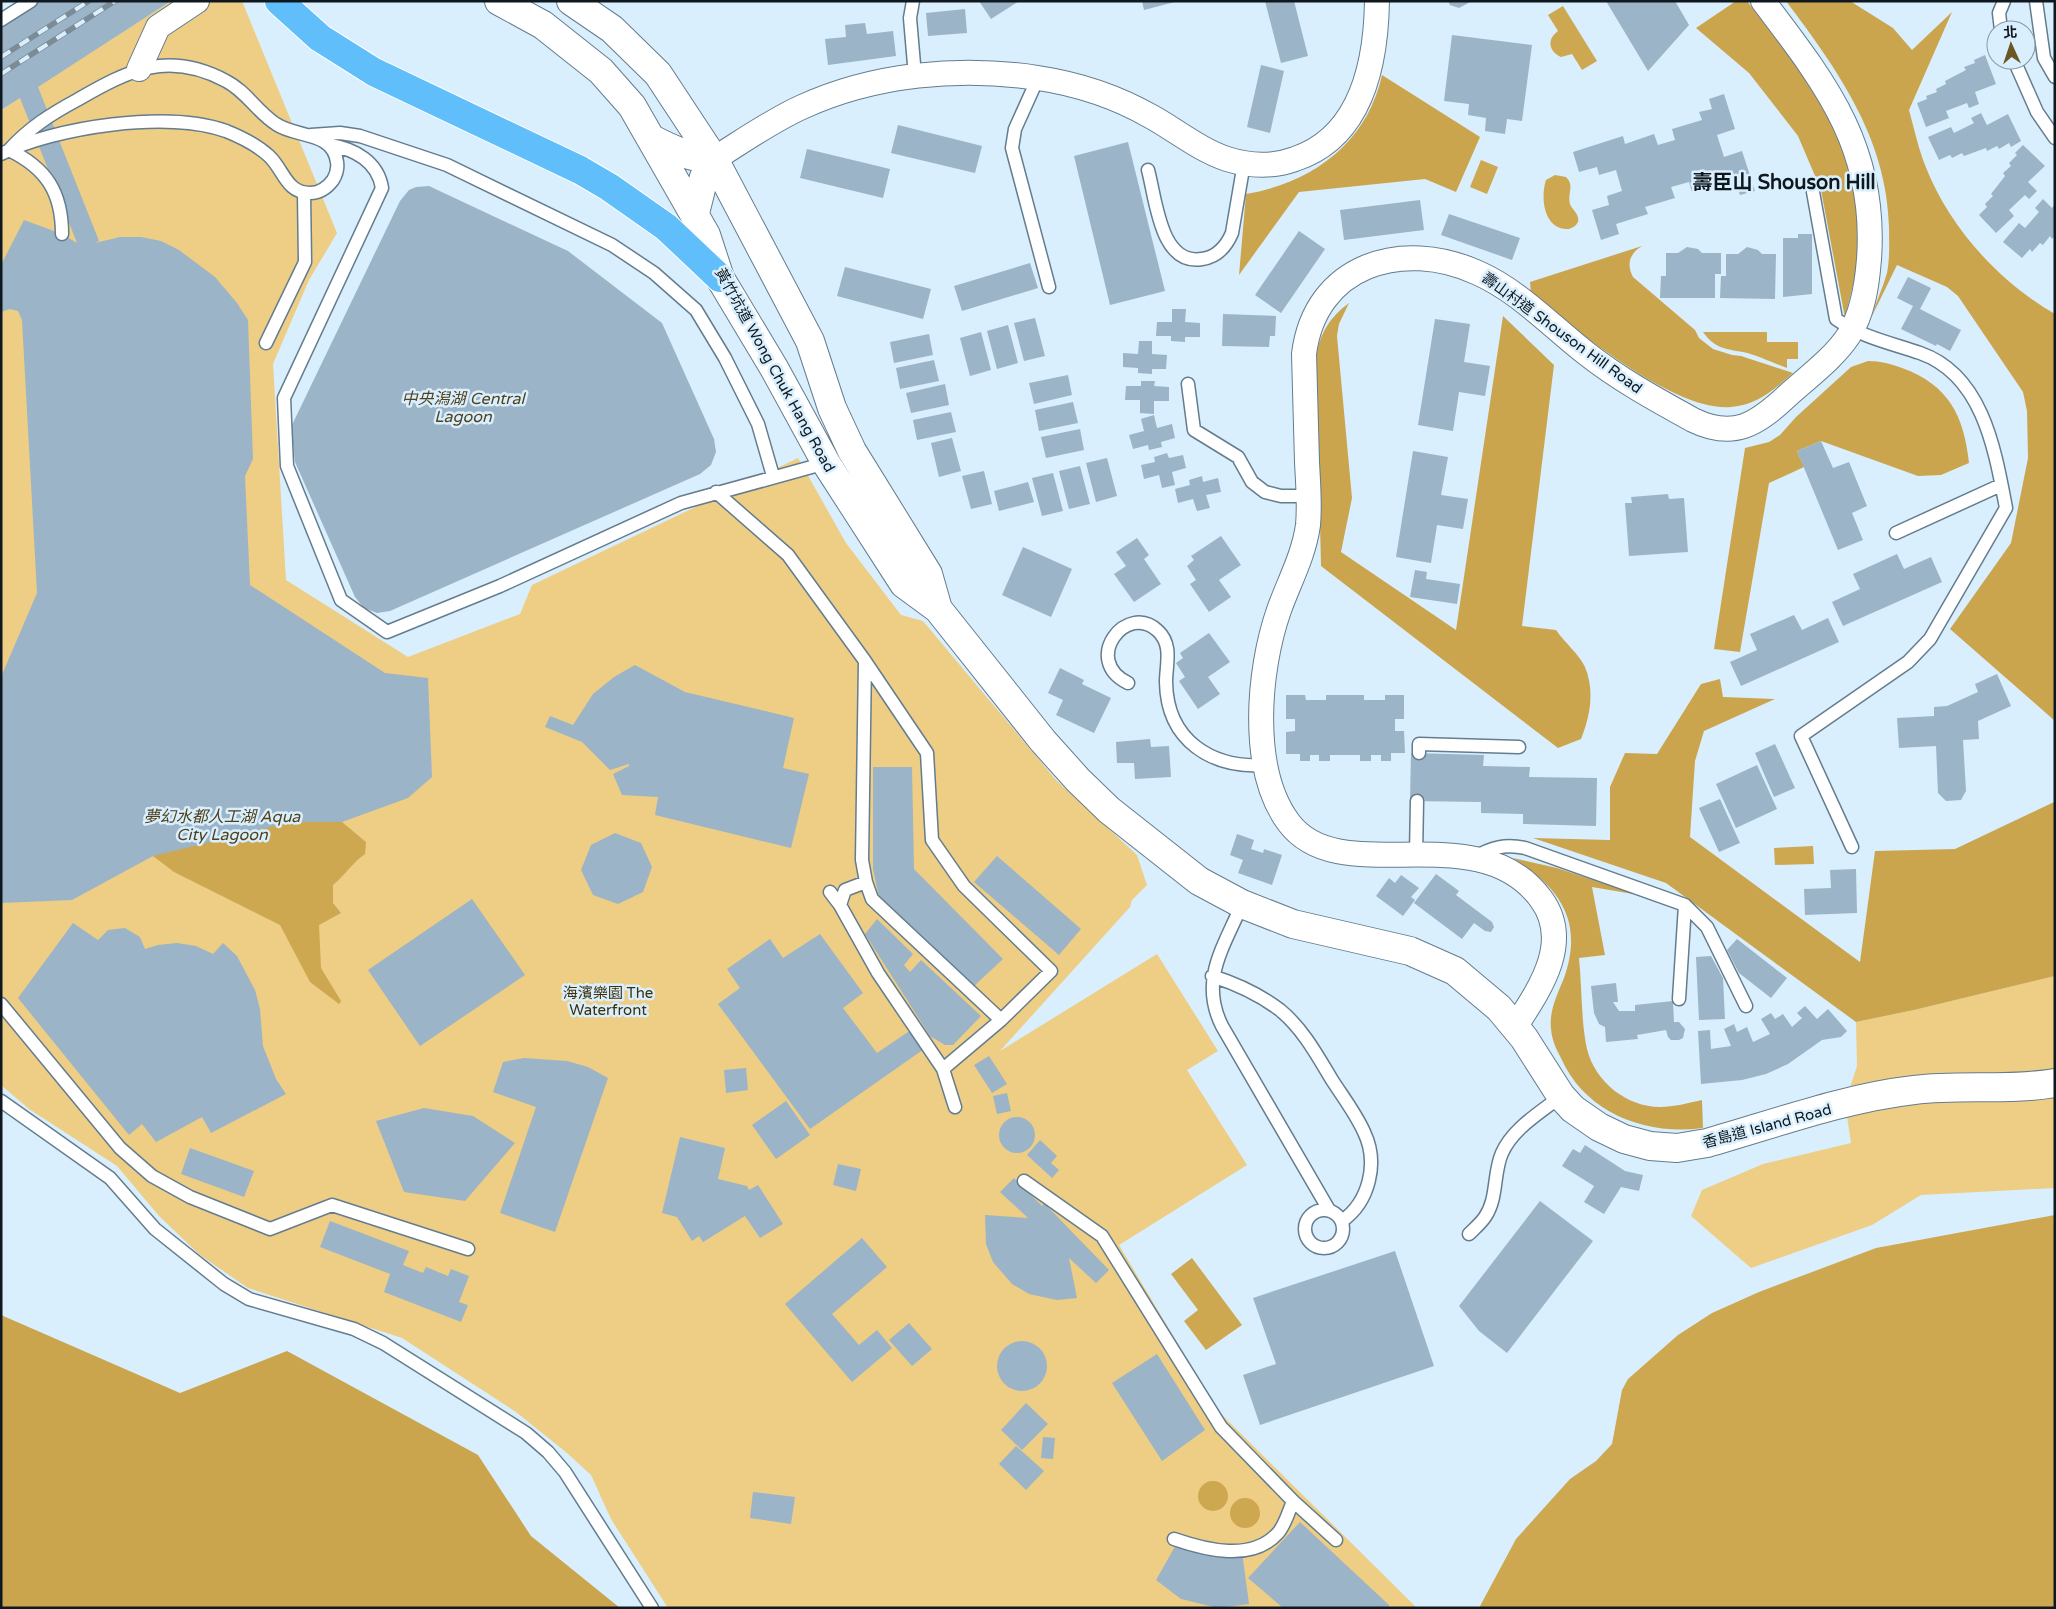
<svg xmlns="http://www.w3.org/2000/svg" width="2056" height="1609" viewBox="0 0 2056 1609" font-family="'Varela Round','Noto Sans TC',sans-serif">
  <rect width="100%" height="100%" fill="#d9effe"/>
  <path fill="#eecd84" d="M171,1h71l95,232 -28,47 -36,84 13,216 122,77 112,-43 12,-29 266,-127 48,85 55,72 22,6 133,159 81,75 10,30 -15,15 -2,7 -130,144 157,-97 61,97 -31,19 60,95 -128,80 99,166 199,197h-749l-57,-89 -20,-44 -24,-22 -51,-41 -114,-74 -154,-50 -48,-33 -41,-39 -42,-50 -88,-57 -28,-24v-975z
    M2055,976v212l-134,7 -49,30 -121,43 -60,-52 11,-26 61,-26 88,-21 -6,-40 12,-37 -1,-44 58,-12z"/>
  <path fill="#cba54e" d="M1736,1h11l72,92 31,72 9,51 -2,52 -12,50 -24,-128 -23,-54 -49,-63 -53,-45z
    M1786,1h64l43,27 19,22 40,-38 -43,98c5,18 9,37 16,55 24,62 73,116 130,149v407l-105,-92 61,-86 17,-85 -1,-47 -4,-19 -65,-96 -11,-9 -50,-22 -25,51c4,-14 11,-29 15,-43 3,-15 2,-32 2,-46 -2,-89 -52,-158 -103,-226z
    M1382,75l98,62 -24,55 -31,-13 -126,13 -60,83 7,-81c66,-11 121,-51 136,-119z
    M1642,246c-12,7 -16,18 -9,31l62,53 4,8 14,11 19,6 9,1 52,17c-18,16 -36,32 -62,34 -57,5 -155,-78 -200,-112l-1,-13z
    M1349,303l-10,21 -2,12 15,162 -11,54 115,78 47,-314 51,49 -32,261 34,4c8,12 23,24 29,37 10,24 5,50 -4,72l-23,9 -237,-182 -5,-211c5,-23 14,-38 33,-52z
    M1868,361c13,0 23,3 34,7 47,17 62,48 67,95l-28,12 -23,1 -97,-35 -24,10 7,16 -35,16 -29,169 -26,-3 31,-201 24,-6 11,-7 16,-18 55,-50z
    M1720,679l3,18 52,2 -71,32 -9,30 -5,76 170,125 15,-111 80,-2 99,-47 1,-7v181l-141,34 -58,12 -190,-139 -133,-45 77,2v-53l15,-34 32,1 44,-70z
    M1513,858l44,10 82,27 -47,-8 13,68 -26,3c3,29 2,64 8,91 8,33 40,58 73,58 14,0 28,-4 42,-7l1,28c-57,8 -118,-15 -142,-70 -5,-9 -9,-18 -10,-29 -2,-18 6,-34 13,-51 20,-57 -4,-90 -51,-120z
    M1,1315l179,78 107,-42 191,104 53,81 89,72h-619z"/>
  <path fill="#cda851" d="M1563,6l34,55 -15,9 -10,-16 -11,3c-13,-6 -14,-18 -3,-26l-10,-16z
    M1481,160l17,7 -11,27 -17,-7z
    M1555,175l11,2c9,9 1,16 4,27 2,6 10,10 8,18 -2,4 -6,6 -9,7 -25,2 -29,-31 -23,-49z
    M1703,332h64v10h31v17h-11v9c-14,-5 -30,-13 -44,-16 -18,-3 -29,-4 -40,-20z
    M102,761l188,61h52l24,20 -1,12c-12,8 -20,21 -32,31v18l8,10 -22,12 2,43 20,33 -2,3 -29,-22 -30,-57 -106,-53 -21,-16z
    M1813,846l1,18 -39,1 -1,-17z
    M2055,1215v393h-576l37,-69 54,-60 26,-18 16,-17 10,-54 6,-11 50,-44 34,-22 47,-21 117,-44z
    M1192,1258l50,67 -36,25 -22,-29 14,-11 -27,-36z
    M1198 1496a15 15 0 1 1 30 0a15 15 0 1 1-30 0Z
    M1230 1513a15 15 0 1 1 30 0a15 15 0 1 1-30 0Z"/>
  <path fill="#9bb4c7" d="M20,1h151l-133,86 61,154 -4,2 25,-6h21l20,4 18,9 36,27 22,26 11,17 5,139 -8,17 5,109 135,88 43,5 4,99 -24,21 -66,24h-52l-137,34 -81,44 -71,3v-226l36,-84 -15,-273 -4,-9 -8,-2 -9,3v-47l23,-45 38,14 15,9 -57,-145 -19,12v-97z
    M979,1h40l-28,18z
    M1142,1h32l1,1 -31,8z
    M1265,1h29l14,55 -27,7z
    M1448,1h24l-13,7 -9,-3z
    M1606,1h69l14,24 -41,46z
    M965,9l2,24 -39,3 -2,-23z
    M865,23l2,11 26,-3 3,25 -68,9 -3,-26 21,-2 -1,-12z
    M1452,35l80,10 -10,76 -15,-2 -2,15 -20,-3 1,-13 -18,-3 1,-11 -25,-3z
    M1985,55l11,29 -21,8 4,12 -10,4 -2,-5 -21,8 3,7 -23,9 -9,-24 10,-4 -1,-3 11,-4 -1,-3 10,-5 -1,-3 21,-11 -2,-3 11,-4 -1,-3z
    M1261,65l23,6 -14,62 -23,-6z
    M1724,94l11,35 -18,6 7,22 18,-6 13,40 -15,4 -3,-9 -13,4 -2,-7 -30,9 -3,-10 -18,5 4,11 -30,9 3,7 -32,10 3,10 -18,6 -9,-30 17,-5 -2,-9 15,-5 -6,-21 -17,5 -2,-8 -18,5 -6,-20 50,-16 2,8 29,-10 4,11 17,-5 -3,-11 30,-9 -3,-8 13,-3 -3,-10z
    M1981,113l6,12 21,-11 13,27 -10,6 -2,-4 -10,6 -2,-3 -10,5 -1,-3 -22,8 -2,-3 -10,5 -2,-3 -11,5 -11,-23 23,-10 3,6 20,-10 -3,-5z
    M898,125l84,21 -7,27 -84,-20z
    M1128,142l37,149 -55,14 -36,-149z
    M2023,145l22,21 -17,16 9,9 -8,8 -4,-4 -16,15 5,6 -18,17 -17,-18 8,-8 -2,-3 8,-8 -2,-2 14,-18 -2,-3 8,-7 -2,-3 8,-8 -2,-2z
    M807,149l83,20 -7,29 -83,-20z
    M429,186l139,65 94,72 52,116 2,13 -5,13 -11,9 -310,137 -13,2 -13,-5 -9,-11 -60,-135 -4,-35 109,-226 9,-11 7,-3z
    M2043,199l9,9 3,-4v32l-3,3 -2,-3 -7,9 -3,-2 -8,9 -2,-3 -8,9 -19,-16 16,-19 6,5 14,-16 -4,-4z
    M1420,200l4,30 -80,10 -4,-30z
    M1449,214l71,24 -8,22 -71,-25z
    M1299,231l26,18 -44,64 -26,-18z
    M1798,234h14v60l-29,3v-59h15z
    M1687,247l11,2 4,4h19v21h-6v24h-55l1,-22h5v-23h12z
    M1747,247l11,3 4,4h14l-1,45 -55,-1 1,-22h5v-22h12z
    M1030,263l8,25 -76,23 -8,-25z
    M845,267l86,22 -8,30 -86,-23z
    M1908,277l23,11 -11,21 41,21 -11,21 -13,-7 -1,2 -35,-17 12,-23 -16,-8z
    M1172,309h14l-1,13 15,1v14h-15v5l-14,-1v-5h-15l1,-14h15z
    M1223,314l53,2 -1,20h-5l-1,11 -47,-1z
    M1035,318l10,38 -21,5 -10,-38z
    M1435,319l35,5 -6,38 26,4 -5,30 -26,-4 -6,39 -35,-6z
    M1008,325l10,38 -21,6 -10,-38z
    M981,332l10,38 -21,6 -10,-38z
    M929,334l4,21 -39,8 -4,-21z
    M1139,341h13v13l15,1 -1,14h-14v5l-14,-1v-5l-15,-1v-14l15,1z
    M934,360l5,21 -39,8 -4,-21z
    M1068,375l4,20 -38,9 -5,-21z
    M1141,381h14l-1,5 15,1v14h-15v13l-14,-1v-13h-15l1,-14h15z
    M945,384l4,21 -38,8 -5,-20z
    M1073,402l5,21 -39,8 -4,-21z
    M951,412l5,20 -39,8 -4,-20z
    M1154,415l3,13 15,-4 3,14 -14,4 1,5 -13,3 -1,-5 -15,4 -4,-14 15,-4 -3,-12z
    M1080,429l4,21 -38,8 -5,-21z
    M952,438l9,33 -22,6 -8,-34z
    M1821,441l12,27 16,-6 18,44 -15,7 11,27 -25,10 -41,-99z
    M1413,451l35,6 -7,38 27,4 -5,30 -26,-4 -6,38 -35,-6z
    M1167,453l2,5 14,-3 3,13 -14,4 3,13 -13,3 -3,-13 -15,4 -3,-14 14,-3 -1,-5z
    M1107,458l10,38 -21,6 -10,-39z
    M1080,466l10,38 -21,5 -10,-38z
    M984,471l8,33 -21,5 -9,-33z
    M1053,473l10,38 -21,5 -10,-38z
    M1202,476l1,6 15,-4 3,14 -15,3 4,13 -13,3 -4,-12 -15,4 -3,-14 15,-4 -1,-5z
    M1028,482l6,20 -35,9 -5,-20z
    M1668,494l1,5 15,-1 4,54 -59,4 -4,-53h7l-1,-6z
    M1221,536l20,29 -22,15 12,17 -22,15 -19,-28 6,-4 -9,-14 7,-6 -3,-4z
    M1137,538l12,17 -5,4 17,25 -27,18 -20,-28 12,-8 -10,-14z
    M1023,547l49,22 -21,48 -49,-22z
    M1897,554l7,15 27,-12 11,25 -99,44 -11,-24 28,-13 -7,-15z
    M1415,570l12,2 -1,7 34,5 -3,20 -47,-7z
    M1794,615l8,15 26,-12 11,24 -98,44 -11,-24 27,-12 -7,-16z
    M1209,633l21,29 -22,15 12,17 -22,15 -19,-28 6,-4 -9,-14 7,-5 -3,-5z
    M635,665l50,27 109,26 -11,50 26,6 -18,74 -136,-33 3,-18 -36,-2 -9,-21 16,-8v-2l-19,6 -28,-28 -37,-15 5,-11 23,9 20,-31 21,-17z
    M1060,668l24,12 -2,4 29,14 -17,35 -38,-18 7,-15 -15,-7z
    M1997,674l14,32 -33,15 1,18 -16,1 3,51 -5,9 -15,1 -8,-8 -2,-47 -37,2 -2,-30 37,-2v-9l13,-1 31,-14 -3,-8z
    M1286,695h19l1,5h20v-5h38v5h21v-5h19v24h-9v12h9l1,22h-14v8h-10v-6h-10v6h-11v-6h-30v6h-11v-6h-9v6h-10v-7h-14v-22l9,-1v-12h-9z
    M1150,739l1,8 18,-1 2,31 -36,2 -1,-16h-17l-1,-21z
    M1775,744l20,44 -21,9 -19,-44z
    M1411,753l73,2 -1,11 47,1 -1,10 68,1 -1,48 -73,-2v-10l-42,-1v-11l-71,-1z
    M1757,765l20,44 -41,19 -20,-44z
    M873,767h39l2,102 89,90 -29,27 -95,-89 -6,-28z
    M1720,799l20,44 -21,9 -20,-44z
    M615,833l26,10 11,24 -9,25 -25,12 -25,-9 -12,-25 10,-25z
    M1237,834l17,6 -3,9 12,4 1,-4 18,6 -10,30 -34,-12 5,-13 -13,-5z
    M997,856l84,73 -22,26 -85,-73z
    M1856,869l1,44 -52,2 -1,-26 27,-1 -1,-18z
    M1436,874l23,17 -3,4 36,27 2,5 -3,5 -6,-1 -11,-8 -12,16 -48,-36z
    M1401,875l18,13 -8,9 4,3 -12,16 -27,-20 13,-18 6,5z
    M472,899l53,76 -105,71 -52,-76z
    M877,919l36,35 -9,11 6,7 11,-12 60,56 -28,29h-8l-15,-9 -65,-102z
    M73,923l25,17 10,-10 17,-2 15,9 5,12 13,-4 19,-2 19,3 17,8 10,-11 14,13 18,34 5,19 3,37 13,33 10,15 -75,39 -9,-16 -46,25 -14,-18 -13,11 -111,-137z
    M820,934l43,59 -20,15 34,45 34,-23 13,19 -114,80 -92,-125 22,-16 -13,-19 43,-30 13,19z
    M1737,939l50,39 -16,20 -32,-25 -12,-23z
    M1711,956l12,22 2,41 -26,1 -3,-63z
    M1616,983l2,19h-5l6,9h16v-6l38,-4 1,21h5l6,7 -2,9 -4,2h-8l-3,-3 -2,-7 -29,5 1,4 -32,3 -1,-15 -6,-3 -5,-11 -3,-27z
    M1805,1006l12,13 11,-10 19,22 -6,6 -19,3 -34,24 -22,10 -24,6 -41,4 -3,-53 12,-1 1,19 20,-3 -7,-17 10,-5 3,8 10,-5 6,15 17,-8 -9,-15 10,-6 4,6 8,-5 9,13 10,-9 -5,-5z
    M989,1056l18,28 -15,9 -18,-28z
    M524,1058l43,3 21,6 20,11 -53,154 -55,-19 36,-106 -43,-15 10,-30z
    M746,1068l2,22 -22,3 -2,-23z
    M1007,1093l4,18 -14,3 -4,-18z
    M786,1101l24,34 -34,24 -24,-34z
    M424,1108l49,8 42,27 -50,58 -61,-9 -28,-71z
    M999 1135a18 18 0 1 1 36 0a18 18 0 1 1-36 0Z
    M680,1137l45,11 -7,31 29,7 2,4 9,-5 25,39 -23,14 -15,-22 -42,26 -4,-6 -7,5 -15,-24 -15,-4z
    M1040,1140l17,16 -6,7 8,7 -7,8 -25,-23z
    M1585,1145l40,26 18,4 -4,16 -18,-4 -17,27 -20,-12 10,-16 -32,-20 11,-17 7,4z
    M190,1148l64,23 -10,26 -63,-23z
    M838,1164l23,5 -5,22 -23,-6z
    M1014,1178l28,28 2,-3 65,67 -13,13 -27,-25 8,40 -20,2 -28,-6 -17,-10 -19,-22 -7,-18 -1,-29 43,3 -28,-26z
    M1540,1201l53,40 -86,112 -28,-22 -20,-25z
    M330,1221l79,30 -6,14 20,8 3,-6 22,9 3,-7 18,7 -10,26 9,3 -7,17 -77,-30 6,-18 -70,-27z
    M862,1238l25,29 -55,47 27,31 18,-15 15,18 -40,34 -67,-78z
    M1395,1251l39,115 -174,59 -17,-50 33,-11 -23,-66z
    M909,1323l23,26 -20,17 -23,-26z
    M997 1366a25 25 0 1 1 50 0a25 25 0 1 1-50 0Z
    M1157,1354l48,76 -43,31 -50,-78z
    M1026,1403l22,21 -26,26 -21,-20z
    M1043,1437l12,1 -2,21 -12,-1z
    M1016,1446l28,25 -18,19 -27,-26z
    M753,1492l42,5 -4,27 -41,-6z
    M1300,1522l89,83v3h-106l-35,-30z
    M1177,1543l17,8 27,6 21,-5 7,52 -31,4 -37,-9 -25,-19z"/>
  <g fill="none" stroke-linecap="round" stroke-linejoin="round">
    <g stroke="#647c8d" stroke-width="15">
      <path id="lane" d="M913,1l-3,17 5,58
        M2036,1l8,57 11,19
        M1,20l30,-19
        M2001,30l-2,-17 5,-12
        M2014,60l23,52 18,26
        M1038,78l-23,51 -3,19 37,139
        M311,135l29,-2 20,3 87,29 165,80 42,28 42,37 29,48 33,66 15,52
        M330,145c25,4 48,17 52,43l-98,210 3,68 54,134 46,32 113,-46 181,-83 145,-40
        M9,150c37,18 53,42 53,84
        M1,154c54,-27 168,-44 225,-23 15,6 31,14 43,25 15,14 17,37 41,37 9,0 17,-5 23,-13 3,-5 5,-12 4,-18 -4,-31 -41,-24 -61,-38 -19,-12 -30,-33 -50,-43 -58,-31 -97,-11 -149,19 -26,14 -48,28 -68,50
        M1148,170c8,29 12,96 54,89 15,-2 24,-12 30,-26l12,-70
        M1813,192l23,127c25,18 55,24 84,34 63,22 75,97 86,155l-76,131 -22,23 -107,74 51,111
        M266,343l39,-81 -1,-69
        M1188,384l6,46 44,27 14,25 13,10 16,4h27
        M716,492l72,63 77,106 62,92 5,87 32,46 87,85 -50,49 -58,49
        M1896,533l105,-48
        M865,661l-3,199 4,22 6,17 129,121
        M1128,683c-47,-23 -1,-82 30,-52 15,14 8,34 8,51 1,59 46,87 101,83
        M1419,753v-9l100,3
        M1416,855l1,-54
        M1474,858c17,-11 32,-14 51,-10l160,57 22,22 39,79
        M830,892l10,13 38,68 65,96 12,38
        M1242,904c-18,43 -43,76 -20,122l107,184
        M840,905l5,-15 21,-8
        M1212,976c25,8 47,18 68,34 23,19 37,45 52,70 11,17 24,34 32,52 15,31 5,70 -22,89
        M1679,999l6,-94
        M1,1004l119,144 32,28 38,21 80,32 62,-24 136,44
        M1,1101l109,77 45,51 69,55 25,15 105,30 29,14 143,90 22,19 17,20 87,136
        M1024,1181l78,55 119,191 72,74 43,39
        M1305 1229a19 19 0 1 1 38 0a19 19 0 1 1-38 0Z
        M1469,1234c6,-6 12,-11 16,-17 13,-19 8,-44 17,-64 11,-25 38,-40 59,-57
        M1174,1539c32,11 78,23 104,-6 7,-8 11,-22 15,-32"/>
    </g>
    <g stroke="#647c8d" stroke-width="26">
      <path id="street" d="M139,69l19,-42 39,-26
        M714,159c29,-18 57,-38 88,-52 72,-33 158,-41 236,-29 40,6 79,19 114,39 25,14 48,33 75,42 22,7 46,8 68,0 66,-22 81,-95 82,-158
        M1515,1027c24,-37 58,-85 26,-128 -63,-86 -200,-7 -252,-76 -40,-53 -31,-153 -10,-213 10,-28 25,-55 29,-85 2,-21 0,-42 -1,-63 -1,-36 -2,-72 -3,-108 11,-89 98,-116 174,-81 41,18 74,54 109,81 33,26 70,46 106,66 41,20 64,4 94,-24 21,-19 47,-38 62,-61 14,-22 18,-50 20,-76 8,-111 -43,-175 -106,-258"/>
    </g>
    <g stroke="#647c8d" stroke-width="30">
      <path id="secondary" d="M499,1l44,24 58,46 31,35 74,129 14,43 54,90 52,95 78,121 34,25 105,132 35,39 31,30 90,71 43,23 51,20 117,27 45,20 44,37 25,30 37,58 12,13 26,18 25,12 26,7 27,2 30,-5c67,-19 137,-45 207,-53 47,-6 94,1 141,-7
        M571,1l41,28 46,45 56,85 96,182 22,67 20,43 76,123 10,35
        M652,139c21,11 39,19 62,20
        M695,213l9,-36 10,-18"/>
    </g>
    <g stroke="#fff" stroke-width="30">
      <path id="highway" d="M279,1l41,37 54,34 206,98 29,17 57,40 54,51"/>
    </g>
    <use href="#lane" stroke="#fff" stroke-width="12"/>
    <use href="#street" stroke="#fff" stroke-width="24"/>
    <use href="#secondary" stroke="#fff" stroke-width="28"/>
    <use href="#highway" stroke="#60befa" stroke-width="28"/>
    <g stroke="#7c8c97" stroke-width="5.5">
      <path id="rail" d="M1,57l88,-56
        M1,74l114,-73"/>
    </g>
    <use href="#rail" stroke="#d9effe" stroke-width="4" stroke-dasharray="11" stroke-linecap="butt"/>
  </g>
  <g text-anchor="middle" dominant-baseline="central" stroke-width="5" stroke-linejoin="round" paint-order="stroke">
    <g font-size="15" fill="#0e181e" stroke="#d9effe">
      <text transform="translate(1562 333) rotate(36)">壽山村道 Shouson Hill Road</text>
      <text transform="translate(775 370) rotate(61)">黃竹坑道 Wong Chuk Hang Road</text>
      <text transform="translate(1767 1126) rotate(-15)">香島道 Island Road</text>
    </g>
    <g font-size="15" fill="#3e2f08" stroke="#d9effe">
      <text x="608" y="993">海濱樂園 The<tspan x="608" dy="17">Waterfront</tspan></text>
    </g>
    <g font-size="16" font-style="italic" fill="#51411c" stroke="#d9effe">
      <text x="463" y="399">中央潟湖 Central<tspan x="463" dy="18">Lagoon</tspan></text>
      <text x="222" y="817">夢幻水都人工湖 Aqua<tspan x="222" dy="18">City Lagoon</tspan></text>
    </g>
    <g font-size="20" font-weight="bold" fill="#0e181e" stroke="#d9effe">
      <text x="1784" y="183">壽臣山 Shouson Hill</text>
    </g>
  </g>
  <rect width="2056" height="1609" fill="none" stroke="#0e181e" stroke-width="5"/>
  <g transform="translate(2011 45) rotate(357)"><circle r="24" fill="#d9effe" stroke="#8899a4"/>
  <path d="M0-4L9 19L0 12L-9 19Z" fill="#6b5726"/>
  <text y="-8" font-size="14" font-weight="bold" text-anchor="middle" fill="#0e181e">北</text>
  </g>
</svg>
